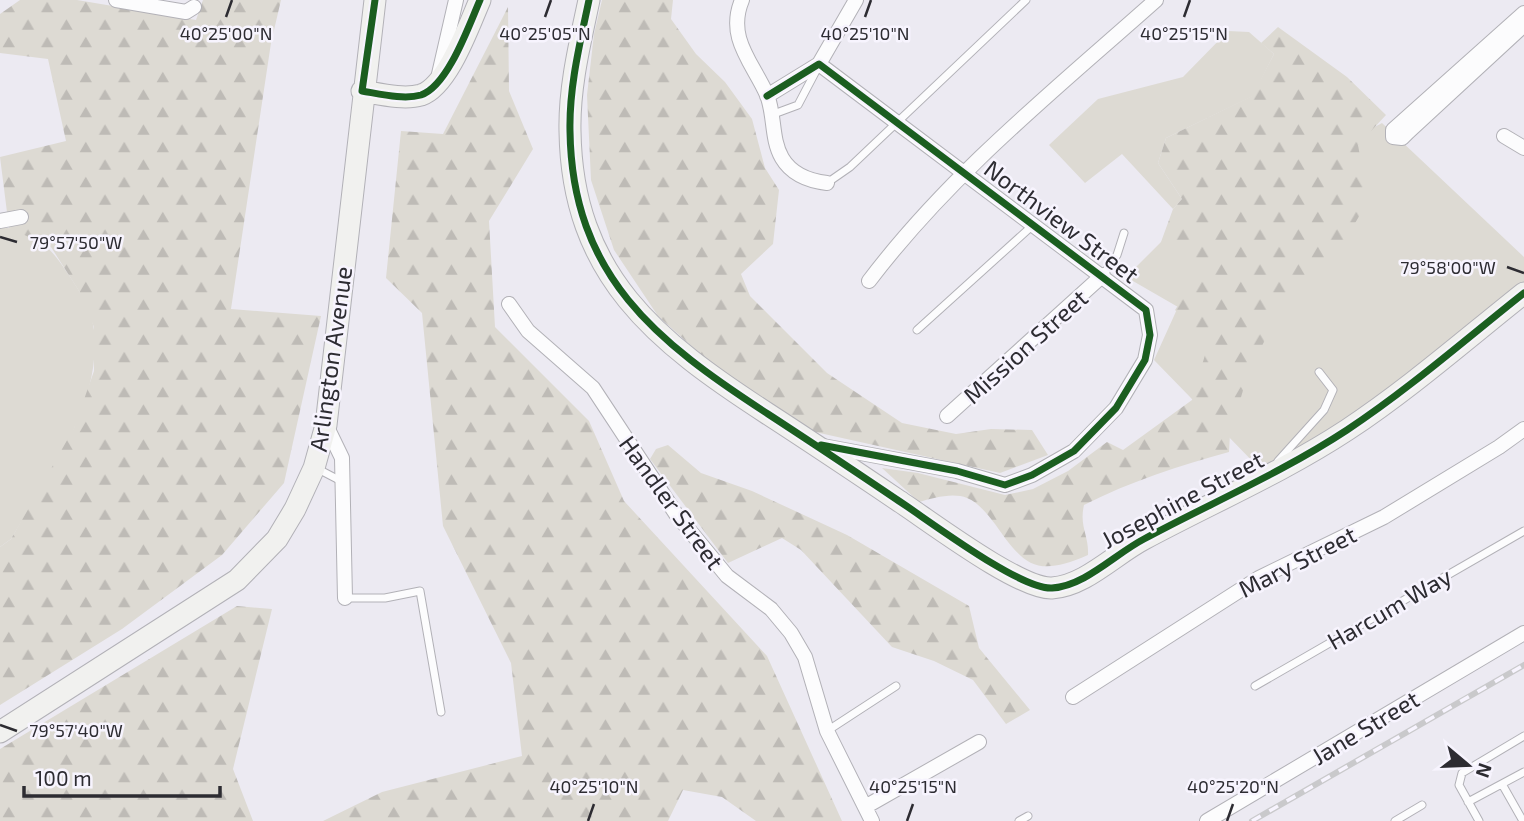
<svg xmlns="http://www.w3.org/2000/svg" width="1524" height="821" viewBox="0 0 1524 821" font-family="'Exo 2',sans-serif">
  <defs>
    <pattern id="forest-firs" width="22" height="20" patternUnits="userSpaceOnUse" patternTransform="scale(1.75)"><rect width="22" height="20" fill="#dddad3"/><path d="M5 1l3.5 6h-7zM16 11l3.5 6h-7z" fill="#bebbb6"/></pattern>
  </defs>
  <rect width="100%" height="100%" fill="#eceaf2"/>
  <path fill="#dddad3" d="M1228,31l21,1 25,22 -21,42 -87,42 -8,25 24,36 -9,10 -51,-55 -37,29 -36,-38 49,-46 85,-22z
    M1382,123l142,134v25l-185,145 -79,42 -106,-109 24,-53 -52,-30 35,-35z
    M0,228c26,-2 51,19 64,40 12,17 28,41 30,62 8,75 -47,147 -83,209l-11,8z"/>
  <path fill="url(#forest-firs)" d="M20,0h57l119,20 7,-20h78l-10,43 -40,266 90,7 -37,167 -62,72 -100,74 -122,76v-158l11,-8 63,-111 20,-57v-44l-15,-36 -28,-44 -42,-19 -9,-71 66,-16 -18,-82 -48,-6v-39z
    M602,0h71l-2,19 25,35 29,28 27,37 13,49 14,22 -6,54 -32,30 9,22 77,77 75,50 54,11 35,-5 41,1 16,25 -48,18 -185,-41 -88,-54 -69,-62 -44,-66 -23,-70 -4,-85 7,-61z
    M508,7l1,84 24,58 -44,72 6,106 94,94 35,80 143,155 75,165h-86l-34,-24 -39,-7 -15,31h-345l59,-29 140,-36 -11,-93 -68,-137 -21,-213 -36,-35 15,-147 42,3z
    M1278,27l69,50 39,38 -28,30 10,56 -41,70 -52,48 -28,58 -17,57 -1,18c-50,14 -98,29 -145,53 -5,22 5,30 4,50 -51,22 -63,12 -93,-31 -7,-9 -17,-22 -28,-26 -14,-6 -34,0 -48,4l-37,-34 36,5 87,22 28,-6 35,-18 39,-29 16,8 69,-50 17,-59 -34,-31 24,-38 -38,-30 12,-33 9,-10 -24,-36 8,-25 86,-42 22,-42 -13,-11z
    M668,445l33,28 51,18 95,44 122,71 10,42 51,62 -24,14 -33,-44 -39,-19 -42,-14 -91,-97 -19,-12 -54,25 -78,-104 6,-10z
    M237,606l35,3 -39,160 20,52h-253v-72z"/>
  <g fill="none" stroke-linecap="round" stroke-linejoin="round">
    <g stroke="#b2b1b7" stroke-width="9">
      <path id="lane" d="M771,115l27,-10 20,-38
        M827,183l23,-16 176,-167
        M1103,275l14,-20 7,-22
        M917,330l115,-104
        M1278,461l46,-51 9,-20 -14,-18
        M318,469l23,12
        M345,598h40l35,-7 21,121
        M1255,686l269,-155
        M827,731l69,-45
        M1502,784l21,37
        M1468,802l56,-30
        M1019,821l9,-5
        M1395,821l27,-16
        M1479,821l-20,-36 3,-12 62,-37"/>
    </g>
    <g stroke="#b2b1b7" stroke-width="16">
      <path id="street" d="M116,0l70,12 8,-5
        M742,0c-16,38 11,63 25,95 8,20 4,44 15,63 10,17 28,23 45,25
        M1524,13l-131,117v7l9,1 6,-6 116,-107
        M819,64l37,-64
        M439,74l17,-74
        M767,96l52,-32 327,246 4,25 -5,25 -29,48 -42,43 -42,24 -27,10 -48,-14 -134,-25
        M1504,136l20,12
        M0,221l21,-4
        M869,281c82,-108 187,-192 287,-281
        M509,304l19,27 65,57 83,126 51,62 44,33 20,24 14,24 22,74 45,90
        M947,416l156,-141
        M326,425l16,33 3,140
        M1073,697l186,-119 125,-61 115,-70 25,-18
        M865,807l114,-65
        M1207,821l317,-188"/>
    </g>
    <g stroke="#b2b1b7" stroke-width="23">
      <path id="secondary" d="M589,0c-9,43 -20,87 -19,131 2,145 87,211 198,283 43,28 85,56 128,85 31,20 124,91 156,89 33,-2 63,-34 92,-49 67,-36 139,-67 203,-109 62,-41 119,-91 177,-137
        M362,91c18,3 42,9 59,4 27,-9 48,-70 59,-95
        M0,732l237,-152 40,-41 18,-30 19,-41 12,-43 49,-425"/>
    </g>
    <use href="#lane" stroke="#fcfcfd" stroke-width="7"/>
    <use href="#street" stroke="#fcfcfd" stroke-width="14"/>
    <use href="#secondary" stroke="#f1f1ef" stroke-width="21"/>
    <g stroke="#c9c9cb" stroke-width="6">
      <path id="rail" d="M1252,821l272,-156"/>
    </g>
    <use href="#rail" stroke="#f7f4fe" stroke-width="3.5" stroke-dasharray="10" stroke-linecap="butt"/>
    <g stroke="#f7f4fe" stroke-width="11">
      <path id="cycleway" d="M375,0l-13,91c18,3 42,9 59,4 27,-9 48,-70 59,-95
        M589,0c-9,43 -20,87 -19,131 2,145 87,211 198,283 43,28 85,56 128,85 31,20 124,91 156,89 33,-2 63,-34 92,-49 67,-36 139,-67 203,-109 62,-41 119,-91 177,-137
        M767,96l52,-32 327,246 4,25 -5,25 -29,48 -42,43 -42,24 -27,10 -48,-14 -136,-26"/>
    </g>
    <use href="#cycleway" stroke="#1b5e20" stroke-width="7"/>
  </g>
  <path fill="none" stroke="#2d2c32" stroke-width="2.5" d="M226,17l6,-17M545,17l6,-17M865,17l6,-17M1184,17l6,-17M0,237l17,5M1507,267l17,6M0,725l17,6M588,821l6,-17M907,821l6,-17M1227,821l6,-17"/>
  <g text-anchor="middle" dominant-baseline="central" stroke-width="5" stroke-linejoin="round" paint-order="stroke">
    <g font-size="24" fill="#2d2c32" stroke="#f7f4fe">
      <text transform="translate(1062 221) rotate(37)">Northview Street</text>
      <text transform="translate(1025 346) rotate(-42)">Mission Street</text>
      <text transform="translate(330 359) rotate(-82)">Arlington Avenue</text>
      <text transform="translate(1182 499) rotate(-28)">Josephine Street</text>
      <text transform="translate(672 502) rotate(54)">Handler Street</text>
      <text transform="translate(1297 561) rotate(-27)">Mary Street</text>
      <text transform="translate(1389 608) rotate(-30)">Harcum Way</text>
      <text transform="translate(1365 727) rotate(-31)">Jane Street</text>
    </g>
  </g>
  <g font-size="18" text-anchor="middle" fill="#2d2c32" stroke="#f7f4fe" stroke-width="5" stroke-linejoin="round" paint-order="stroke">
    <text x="226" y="40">40°25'00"N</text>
    <text x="545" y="40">40°25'05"N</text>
    <text x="865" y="40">40°25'10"N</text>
    <text x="1184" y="40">40°25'15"N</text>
    <text x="76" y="249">79°57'50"W</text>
    <text x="1448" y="274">79°58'00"W</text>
    <text x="76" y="737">79°57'40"W</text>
    <text x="594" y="793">40°25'10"N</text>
    <text x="913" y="793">40°25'15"N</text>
    <text x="1233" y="793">40°25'20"N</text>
  </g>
  <g transform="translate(1468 765) rotate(109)" stroke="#f7f4fe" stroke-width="5" paint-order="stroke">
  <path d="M0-5L12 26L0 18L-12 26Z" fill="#2d2c32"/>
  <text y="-10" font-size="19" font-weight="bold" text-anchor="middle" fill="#2d2c32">N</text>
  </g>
  <path d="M24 786v10h196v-10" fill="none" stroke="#2d2c32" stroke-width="3.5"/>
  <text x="35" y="786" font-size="21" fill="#2d2c32" stroke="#f7f4fe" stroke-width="5" paint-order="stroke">100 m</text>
</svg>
